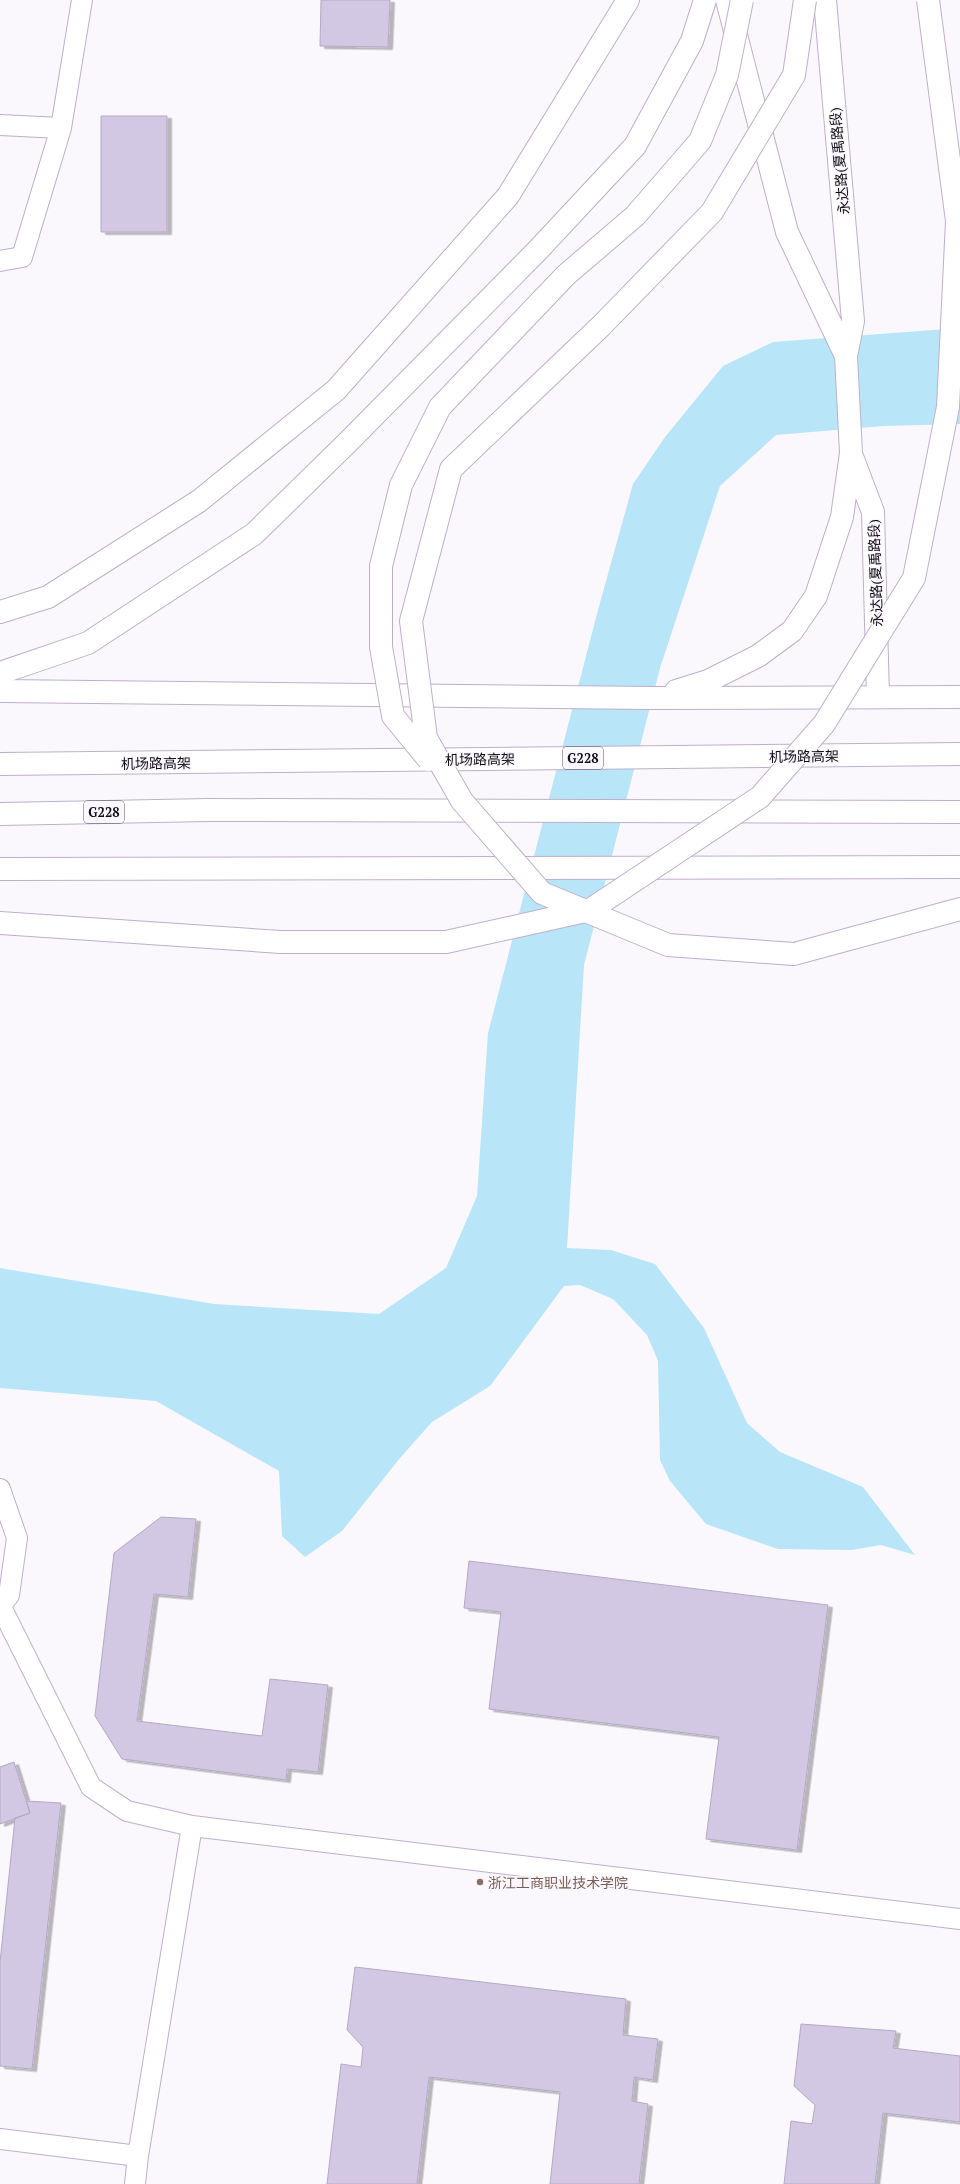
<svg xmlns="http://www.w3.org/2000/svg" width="960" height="2184" viewBox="0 0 960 2184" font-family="'PT Serif','Noto Sans SC',serif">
  <defs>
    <filter id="shadow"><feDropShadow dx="4.5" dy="2.5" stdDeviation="0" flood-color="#0004"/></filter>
  </defs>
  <rect width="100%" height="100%" fill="#fbf8fd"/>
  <path fill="#b8e5f8" d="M960,328v96l-77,2 -107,9 -56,51 -60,182 -76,297 -17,283 44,2 44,14 49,64 43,95 33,29 83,35 52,68 -34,-10 -30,5 -73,-1 -72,-25 -36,-43 -10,-21 -2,-99 -11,-26 -34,-36 -33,-14 -16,1 -74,100 -58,36 -32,36 -58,73 -37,26 -23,-21 -3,-65 -123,-70 -156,-13v-120l214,36 165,10 67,-46 31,-72 11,-163 110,-423 35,-126 32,-47 58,-71 50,-24z"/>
  <path fill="#d3c8e4" stroke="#b4a9c4" filter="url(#shadow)" d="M321,0h69l-2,47 -68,-1z
    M101,116h66v116h-66z
    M161,1517l35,2 -8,78 -34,-3 -17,127 125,15 8,-57 58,6 -10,87 -31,-3 -1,11 -164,-21 -27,-43 19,-163z
    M469,1561l359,44 -31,245 -91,-11 13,-102 -230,-28 12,-97 -37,-4z
    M14,1762l16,51 -30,11v-57z
    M26,1801l35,2 -29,266 -32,-3v-104l15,-144 15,-5z
    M355,1967l271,32 -3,36 35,4 -5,41 -19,-3 -2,24 16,3 -9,80h-89l10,-92 -131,-15 -12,107h-90l14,-120 20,3 2,-20 -16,-17z
    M801,2024l95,7 -3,17 67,8v66l-77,-9 -8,71h-91l7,-63 21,3 3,-19 -21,-19z"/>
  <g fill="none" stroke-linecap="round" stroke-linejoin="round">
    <g stroke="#beafc9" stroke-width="22">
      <path id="lane" d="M0,125l61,3 21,-128
        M0,261l22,-4 39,-129
        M0,1489l17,49 -8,57 -9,12
        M4,1613l87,174 36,24 65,15 768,93
        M0,2139l138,17 -3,28
        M138,2156l54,-330"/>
    </g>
    <g stroke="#beafc9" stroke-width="24">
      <path id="primary" d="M727,0l60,232 59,124
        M851,454l22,58 5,185
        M0,691l651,7 309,-1
        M676,691l32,-10 50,-25 34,-25 24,-35 26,-79 9,-64 -5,-97 7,-35 -28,-321
        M0,869l960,-2"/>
    </g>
    <g stroke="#beafc9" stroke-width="24">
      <path id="highway" d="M0,612l48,-15 151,-96 137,-111 172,-194 120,-196
        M0,673l88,-30 166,-109 93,-91 191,-193 97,-104 57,-105 13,-41
        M0,764l960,-10
        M0,814l209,-4 751,2
        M0,923l281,19
        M794,954l166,-45"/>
    </g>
    <use href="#lane" stroke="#fff" stroke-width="20"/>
    <use href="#primary" stroke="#fff" stroke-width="22"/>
    <use href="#highway" stroke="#fff" stroke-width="22"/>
    <g stroke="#beafc9" stroke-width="24" stroke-linecap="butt">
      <path id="highway-bridge" d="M429,760l-36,-44 -12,-69v-81l20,-81 39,-78 126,-132 69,-59 65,-75 27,-66 15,-75
        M281,942h165l144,-32 170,-113 64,-73 90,-146 34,-171 9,-186 -29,-221
        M794,954l-126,-9 -126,-52 -80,-92 -36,-63 -15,-117 40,-152 150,-143 111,-114 82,-137 11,-75"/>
    </g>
    <use href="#highway-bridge" stroke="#fff" stroke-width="22"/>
  </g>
  <circle fill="#8d6e63" stroke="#fbf8fd" stroke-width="1.5" cx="480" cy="1882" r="4"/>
  <g text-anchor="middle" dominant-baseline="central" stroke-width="3" stroke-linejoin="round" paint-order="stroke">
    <g fill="#fbf8fd" stroke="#56525a" stroke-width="1">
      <rect x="563" y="747" width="40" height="22" rx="3"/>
      <rect x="84" y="801" width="40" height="22" rx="3"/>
    </g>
    <g font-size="13" font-weight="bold" fill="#100b14">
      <text x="583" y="758">G228</text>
      <text x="104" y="812">G228</text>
    </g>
    <g font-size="14" fill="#100b14" stroke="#fbf8fd">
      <text transform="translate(839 161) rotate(-95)">永达路(夏禹路段)</text>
      <text transform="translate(875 573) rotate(-92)">永达路(夏禹路段)</text>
      <text transform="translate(804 756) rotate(-1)">机场路高架</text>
      <text transform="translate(480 759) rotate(-1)">机场路高架</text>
      <text transform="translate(156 763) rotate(-1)">机场路高架</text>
    </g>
    <g font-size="14" fill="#785e54" stroke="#fbf8fd" text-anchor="start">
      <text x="488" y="1882">浙江工商职业技术学院</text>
    </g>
  </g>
</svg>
